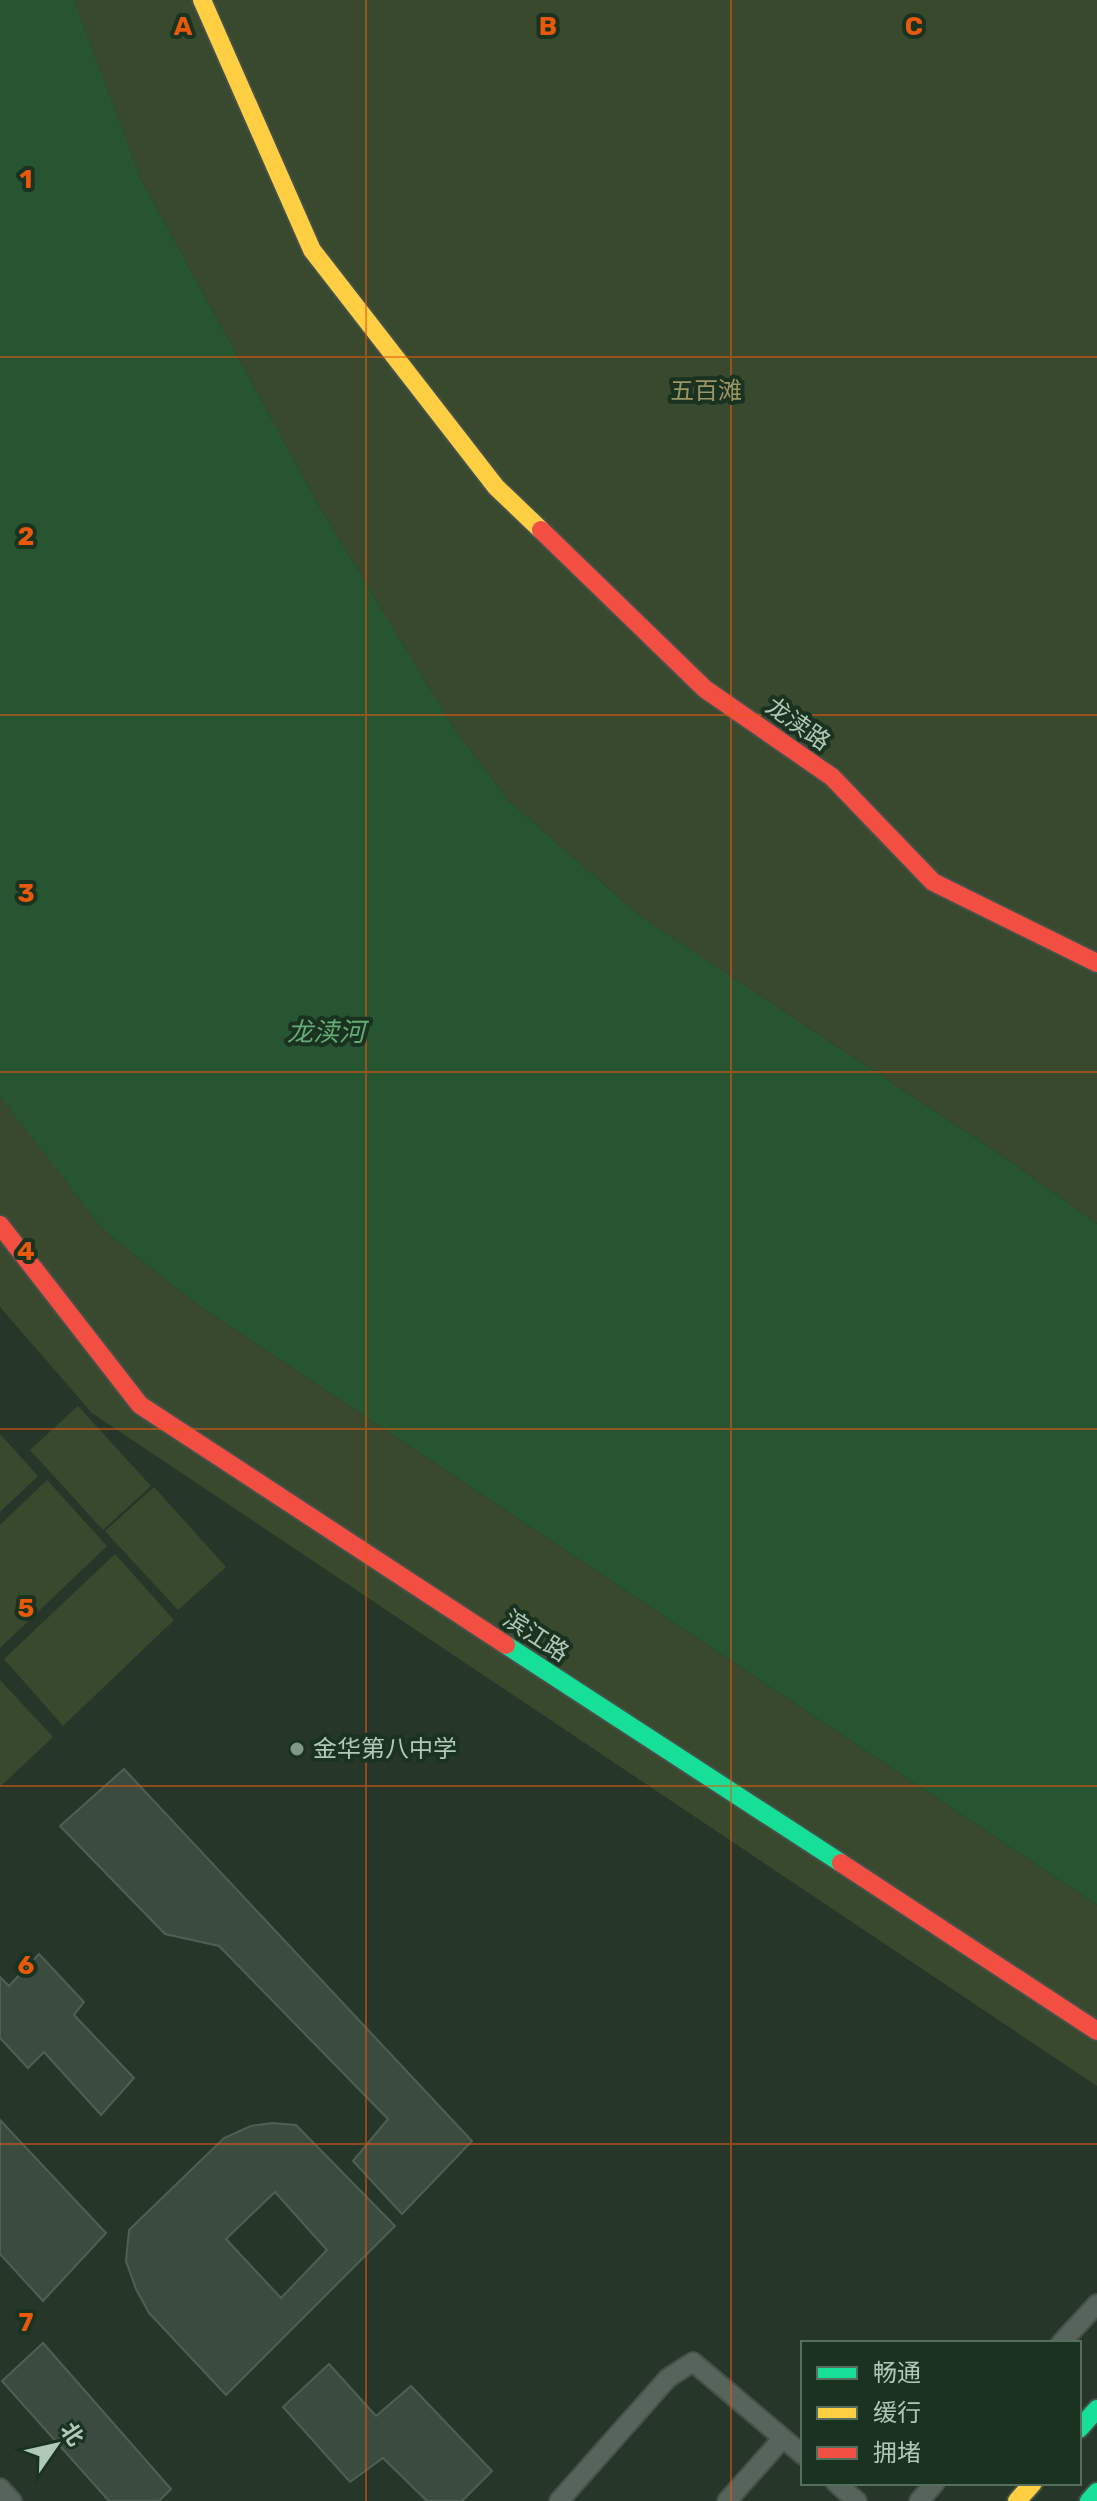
<svg xmlns="http://www.w3.org/2000/svg" width="1097" height="2501" viewBox="0 0 1097 2501" font-family="Rubik,'Noto Sans SC',sans-serif">
  <rect width="100%" height="100%" fill="#26372a"/>
  <path fill="#38492d" d="M74,0h1023v1224l-87,-63 -370,-245 -131,-115 -56,-74 -135,-223 -178,-327z
    M0,1094l103,136 95,75 899,600v181l-1005,-673 -92,-106z
    M78,1406l73,80 -48,44 -73,-80z
    M0,1434l38,42 -38,36z
    M47,1480l60,66 -107,102v-123z
    M154,1487l72,80 -48,43 -73,-79z
    M115,1554l59,66 -111,106 -59,-67z
    M0,1680l53,57 -53,50z"/>
  <path fill="#275431" d="M0,0h74l66,177 178,327 135,223 56,74 131,115 370,245 87,63v681l-899,-600 -95,-75 -99,-129 -4,-7z"/>
  <path fill="#3b4b3f" stroke="#4f5f53" stroke-width="2" fill-rule="evenodd" d="M124,1769l348,372 -70,73 -49,-53 35,-42 -169,-173 -54,-12 -105,-108z
    M39,1954l45,48 -10,13 60,63 -33,37 -57,-63 -16,16 -28,-30v-61l9,9z
    M0,2120l106,113 -63,68 -43,-47z
    M272,2123l24,2 99,101 -169,169 -77,-82 -13,-24 -10,-28 3,-31 95,-92 27,-12zM275,2192l52,58 -46,48 -55,-59z
    M43,2343l128,146 -12,12h-50l-107,-120z
    M329,2364l47,52 35,-30 81,85 -30,30h-35l-44,-43 -33,24 -67,-75z"/>
  <g fill="none" stroke-linecap="round" stroke-linejoin="round">
    <g stroke="#455148" stroke-width="22">
      <path id="lane" d="M1061,2343l36,-39
        M836,2483l21,18
        M0,2488l12,13
        M559,2501l109,-123 25,-16 110,93
        M727,2501l56,-63
        M919,2501l16,-18"/>
    </g>
    <g stroke="#455148" stroke-width="22">
      <path id="fast" d="M506,1645l335,218
        M1079,2429l18,-20
        M1089,2501l8,-9"/>
    </g>
    <g stroke="#455148" stroke-width="22">
      <path id="slow" d="M202,0l110,250 184,237 45,43
        M1017,2501l16,-18"/>
    </g>
    <g stroke="#455148" stroke-width="22">
      <path id="jam" d="M541,530l164,159 127,88 101,105 164,81
        M0,1225l140,180 366,240
        M841,1863l256,168"/>
    </g>
    <use href="#lane" stroke="#57645b" stroke-width="18"/>
    <use href="#fast" stroke="#16e098" stroke-width="18"/>
    <use href="#slow" stroke="#ffcf43" stroke-width="18"/>
    <use href="#jam" stroke="#f24e42" stroke-width="18"/>
  </g>
  <path fill="none" stroke="#e8590c" stroke-width="2" stroke-opacity="0.55" d="M366,0v2501M731,0v2501M0,357h1097M0,715h1097M0,1072h1097M0,1429h1097M0,1786h1097M0,2144h1097"/>
  <circle fill="#809686" stroke="#1a3220" stroke-width="3" cx="297" cy="1749" r="8"/>
  <g text-anchor="middle" dominant-baseline="central" stroke-width="8" stroke-linejoin="round" paint-order="stroke">
    <g font-size="24" fill="#9c9665" stroke="#1a3220">
      <text x="706" y="391">五百滩</text>
    </g>
    <g font-size="24" fill="#b0c9b7" stroke="#1a3220">
      <text transform="translate(798 724) rotate(35)">龙渎路</text>
      <text transform="translate(536 1636) rotate(33)">滨江路</text>
    </g>
    <g font-size="24" fill="#b0c9b7" stroke="#1a3220" text-anchor="start">
      <text x="313" y="1749">金华第八中学</text>
    </g>
    <g font-size="26" font-style="italic" fill="#65ab76" stroke="#1a3220">
      <text x="326" y="1032">龙渎河</text>
    </g>
  </g>
  <g font-size="26" text-anchor="middle" font-weight="bold" fill="#e8590c" stroke="#1a3220" stroke-width="8" stroke-linejoin="round" paint-order="stroke">
    <text x="183" y="35">A</text>
    <text x="548" y="35">B</text>
    <text x="914" y="35">C</text>
    <text x="26" y="188">1</text>
    <text x="26" y="545">2</text>
    <text x="26" y="902">3</text>
    <text x="26" y="1260">4</text>
    <text x="26" y="1617">5</text>
    <text x="26" y="1974">6</text>
    <text x="26" y="2331">7</text>
  </g>
  <rect x="801" y="2341" width="280" height="144" fill="#1a3220" stroke="#566e5c" stroke-width="2"/>
  <rect x="817" y="2367" width="40" height="12" fill="#16e098" stroke="#566e5c" stroke-width="2"/>
  <text x="873" y="2381" font-size="24" fill="#b0c9b7">畅通</text>
  <rect x="817" y="2407" width="40" height="12" fill="#ffcf43" stroke="#566e5c" stroke-width="2"/>
  <text x="873" y="2421" font-size="24" fill="#b0c9b7">缓行</text>
  <rect x="817" y="2447" width="40" height="12" fill="#f24e42" stroke="#566e5c" stroke-width="2"/>
  <text x="873" y="2461" font-size="24" fill="#b0c9b7">拥堵</text>
  <g transform="translate(56 2445) rotate(56)" stroke="#1a3220" stroke-width="6" paint-order="stroke">
  <path d="M0-6L14 30L0 20L-14 30Z" fill="#b0c9b7"/>
  <text y="-12" font-size="22" font-weight="bold" text-anchor="middle" fill="#b0c9b7">北</text>
  </g>
</svg>
